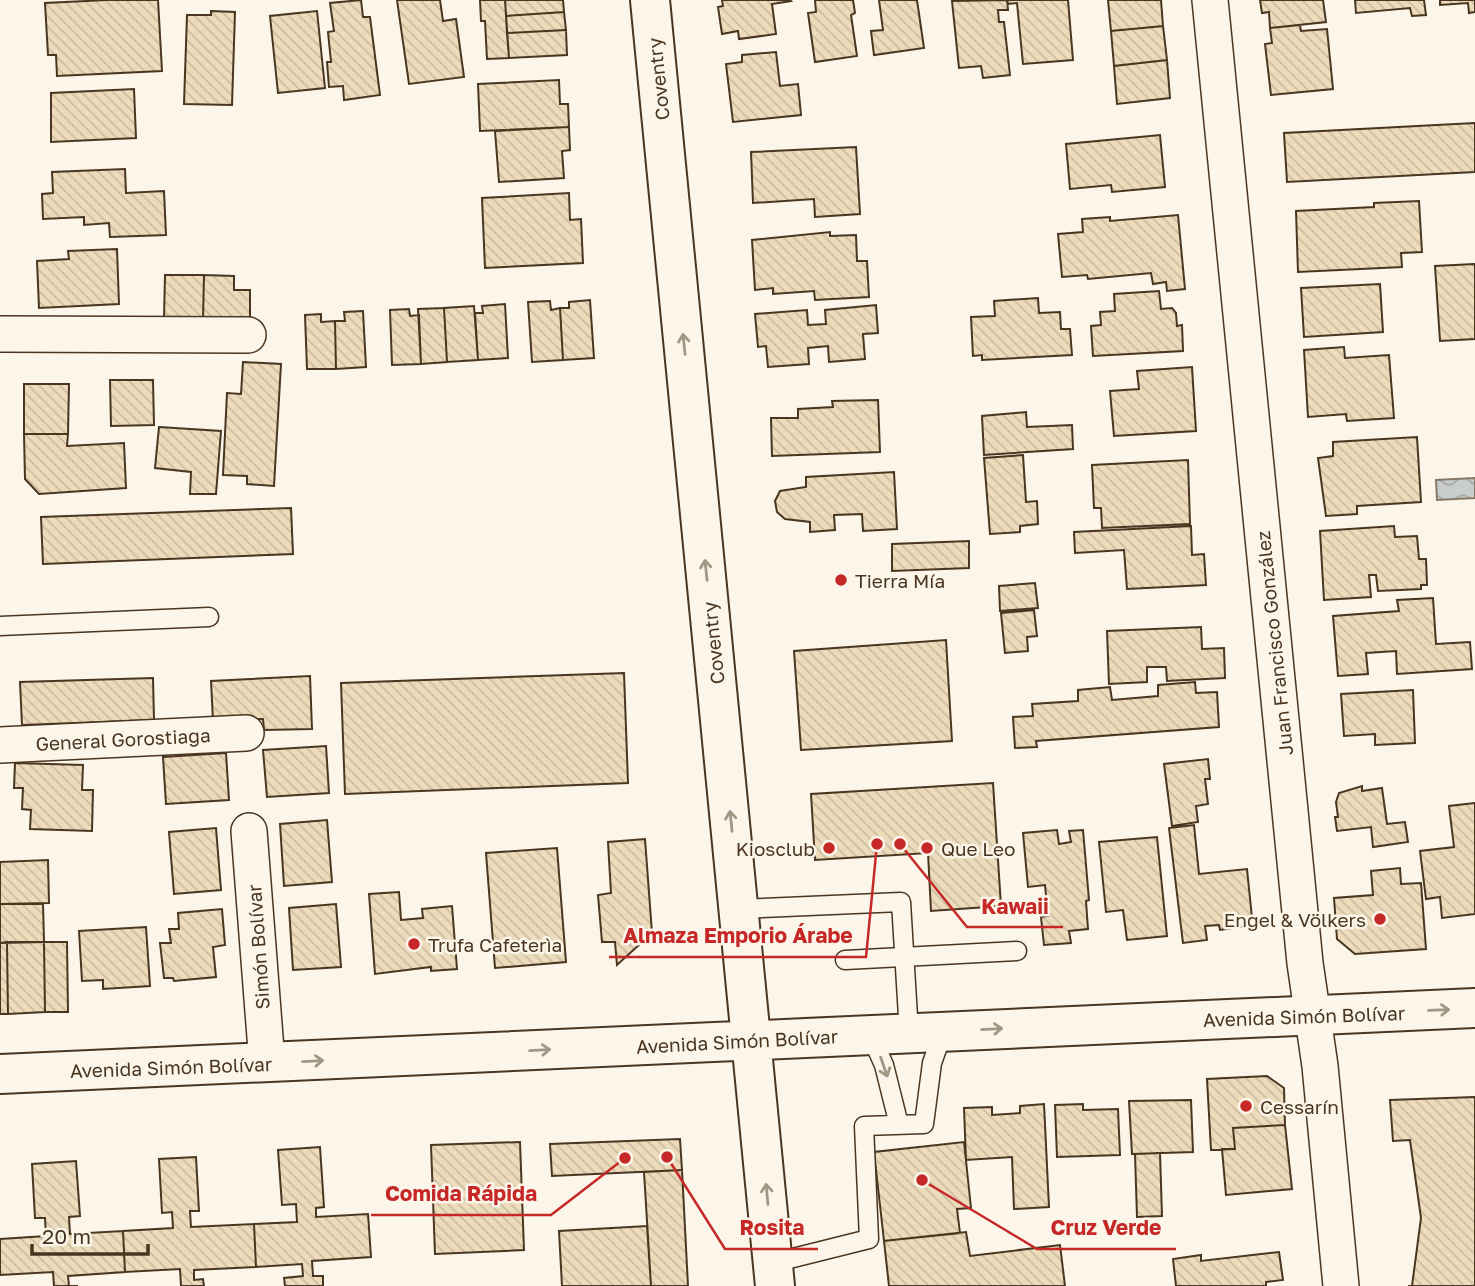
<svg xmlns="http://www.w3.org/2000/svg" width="1475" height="1286" viewBox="0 0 1475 1286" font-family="'Golos Text',sans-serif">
  <defs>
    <pattern id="water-waves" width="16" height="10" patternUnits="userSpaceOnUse" patternTransform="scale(1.75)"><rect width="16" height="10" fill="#c9cecd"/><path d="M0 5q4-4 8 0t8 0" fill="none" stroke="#a5a8a6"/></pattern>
    <pattern id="building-back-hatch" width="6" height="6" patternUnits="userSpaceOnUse" patternTransform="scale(1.75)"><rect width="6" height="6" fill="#ecdcbc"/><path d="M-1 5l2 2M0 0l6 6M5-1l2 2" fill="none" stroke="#ccbda1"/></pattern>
  </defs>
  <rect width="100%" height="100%" fill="#fbf6e9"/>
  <path fill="url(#water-waves)" stroke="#887966" stroke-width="2" d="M1475,478v20l-38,2 -1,-20z"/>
  <path fill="url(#building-back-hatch)" stroke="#4a3520" stroke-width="2" d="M107,0h51l4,71 -105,5 -1,-21h-8l-3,-52z
    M361,0l2,17h7l10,78 -36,5 -1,-14 -14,1 -2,-25h4l-3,-30 6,-1 -4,-28z
    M397,0h43l3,21 13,-2 8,58 -55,7z
    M480,0h25l4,58 -22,1 -2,-38h-4z
    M505,0h58l1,12 -58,4z
    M722,0h68l1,1 -19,3 4,30 -37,5 -1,-8 -16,3 -4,-27 5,-1z
    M815,0h38l2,13 -4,2 6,41 -42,6 -7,-49 8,-1z
    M879,0h38l7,48 -50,7 -3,-24 12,-1z
    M1007,0h61l5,60 -50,4 -6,-61 -9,1z
    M1007,0l1,10h-10l1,12h5l6,53 -27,3 -2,-12 -22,2 -7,-67z
    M1108,0h53l2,26 -52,5z
    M1260,0h63l3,22 -56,6 -1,-16 -7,1z
    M1355,0h69l2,15 -14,1 -2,-8 -54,5z
    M1440,0h35v12l-6,1 -1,-10 -28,2z
    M211,11l24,1 -3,93 -48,-1 3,-89h24z
    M317,11l8,77 -47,5 -8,-77z
    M564,12l2,18 -59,3 -1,-17z
    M1300,25l1,6 26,-2 6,60 -62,6 -6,-51 7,-1 -2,-15z
    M1163,26l4,34 -53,6 -3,-35z
    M566,30l1,25 -58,3 -2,-25z
    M776,52l4,34 18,-2 3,31 -68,7 -7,-58 16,-2v-7z
    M1167,60l3,38 -53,6 -3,-38z
    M559,80l1,24h8l1,23 -89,4 -2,-47z
    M134,89l2,49 -85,4v-49z
    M1475,123v49l-188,10 -3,-49z
    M569,127l1,23 -8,1 2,27 -65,4 -4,-51z
    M1160,135l5,52 -53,5 -1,-7 -41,4 -4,-45z
    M856,147l4,67 -45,3 -1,-18 -61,4 -2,-51z
    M125,169l1,24 38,-2 2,44 -56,2 -1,-14 -25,2v-8l-41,2 -1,-25 11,-1 -1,-21z
    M569,193l1,27 11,-1 2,44 -98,5 -3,-70z
    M1419,201l3,51 -21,1 1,14 -104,5 -2,-61 78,-4v-4z
    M1178,215l7,74 -18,2 -1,-9 -13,2 -2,-11 -63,6 -1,-4 -25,2 -4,-43 25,-2 -1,-13 28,-2v4z
    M830,232v4l26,-1 1,26h10l2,36 -54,3 -1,-9 -41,3v-6l-18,2 -3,-50z
    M117,249l2,55 -80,4 -2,-47 32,-2 -1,-8z
    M1475,264v75l-35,2 -5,-75z
    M165,275h39l-1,45 -39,-1z
    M204,275l30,1v14h16v31l-47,-1z
    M1380,284l3,48 -79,5 -3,-49z
    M1159,291l2,18 11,-1 4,5 1,13 5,-1 1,26 -90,5 -2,-30 10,-1 -1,-13 15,-1 -1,-17z
    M1038,298l1,15 21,-1 1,17h9l2,26 -90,5v-5l-9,1 -2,-39 24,-1 -1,-15z
    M590,300l4,58 -31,2 -3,-52h9v-6z
    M550,301l1,9 9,-2 3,52 -31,2 -4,-60z
    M505,304l3,54 -30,2 -3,-47h8l-1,-7z
    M876,305l2,28 -15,1 2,25 -36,3 -1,-16 -20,2 1,16 -41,3 -2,-21 -8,1 -3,-33 52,-4 1,15 18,-1 -1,-14z
    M474,306l4,54 -31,2 -3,-54z
    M444,308l3,54 -26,2 -3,-55z
    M409,309l1,7 9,-1 2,49 -29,1 -2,-55z
    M363,311l3,56 -30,2 -1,-48h10l-1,-9z
    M321,314v8l14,-1 1,48h-29l-2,-54z
    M1344,347l1,11 44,-3 5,63 -47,3 -1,-7 -38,3 -4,-67z
    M243,362l38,2 -7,122 -27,-2v-8l-24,-1 4,-82 14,1z
    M1192,367l4,64 -82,5 -4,-45 29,-2 -2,-18z
    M110,380h43l1,45 -43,1z
    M24,384h45l-1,50h-44z
    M878,400l2,52 -108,4 -1,-38h27v-9l35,-2 -1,-6z
    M1026,412l1,15 45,-2 1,24 -89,6 -2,-39z
    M159,427l62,4 -5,63h-26l1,-22 -36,-4z
    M24,434h44l-1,12 57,-3 2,45 -87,6 -14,-15z
    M1417,437l4,65 -64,4v8l-31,2 -8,-58 15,-2v-14z
    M1023,455l3,47 11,-1 1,23 -18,2v6l-30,2 -6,-76z
    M1188,460l2,64 -88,4 -1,-20h-7l-2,-43z
    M894,472l3,57 -34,2 -1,-17 -28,1 1,15 -25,2v-10l-25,-3 -8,-7 -2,-11 5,-10 26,-4v-10z
    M291,508l2,46 -250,10 -2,-47z
    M1191,526l1,29 12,-1 2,31 -79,4 -3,-39 -49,3 -1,-21z
    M1394,526l1,11 22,-1 2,23h7l1,26h-6v4l-43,2 -2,-16h-7l2,22 -47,3 -4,-69z
    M969,541v27l-77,3v-27z
    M1035,583l3,25 -38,3 -1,-25z
    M1433,598l3,46 34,-2 2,27 -75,5 -1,-23 -30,2 2,21 -30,2 -5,-60 66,-5 -2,-11z
    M1034,610l3,26 -10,1 1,14 -23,2 -4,-40z
    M1201,627l1,22 22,-1 1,30 -58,3 -1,-14h-19v15l-38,2 -2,-53z
    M946,640l6,101 -151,9 -7,-99z
    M624,673l4,110 -283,11 -4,-111z
    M310,676l2,53 -48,1 -1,-11 -50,2 -2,-40z
    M153,678l1,42 -132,5 -2,-43z
    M1195,682l1,11 21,-1 2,35 -183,14 1,6 -22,1 -2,-31 20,-1 -1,-12 46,-3v-11l32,-3 2,13 46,-4v-11z
    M1413,690l2,53 -40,2v-11l-31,2 -3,-42z
    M326,746l3,47 -62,4 -4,-47z
    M226,753l3,47 -63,4 -3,-47z
    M1208,759l2,20h-5l3,25 -12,2 2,16 -26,4 -8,-62z
    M15,763l68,2 -1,25h11l-1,41 -62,-2 1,-19 -9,-1 1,-21h-9z
    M993,783l8,123 -70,5 -3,-58 -113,7 -4,-66z
    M1362,786v5l20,-3 5,36 18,-2 3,20 -35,5 -2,-20 -34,4 -2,-14h3l-2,-15 3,-9z
    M1475,803v111l-33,4 -2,-21 -14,2 -6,-48 34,-4 -5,-41z
    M327,820l5,62 -48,4 -4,-62z
    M1194,825l5,49 48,-5 5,49 -4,8 -28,4 -1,-5 -14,1 2,14 -24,3 -14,-115z
    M216,828l5,62 -47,4 -5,-62z
    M1057,830l2,14 12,-2 -2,-11 14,-1 6,70 -3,1 2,28 -19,2 2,12 -27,2 -3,-28 7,-1 -3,-31 -17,2 -5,-54z
    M1157,837l10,99 -40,4 -4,-30 -17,2 -7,-70z
    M645,839l7,94 -35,32 -2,-23h-13l-4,-47 13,-2 -3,-51z
    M557,848l9,114 -71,6 -9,-115z
    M48,860l1,43 -49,1v-42z
    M1400,868l1,16 20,-1 5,66 -71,5 -18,-15 -3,-41 39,-3 -2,-24z
    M399,892l2,28 22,-2 -1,-9 30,-3 5,63 -26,2v-4l-56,7 -6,-80z
    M0,904h43l1,38 -44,1z
    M336,904l5,63 -48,3 -4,-62z
    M222,909l3,36 -12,2 3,30 -42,4 -1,-3h-9l-4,-35h11l-2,-14h10l-1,-16z
    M146,927l4,59 -47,3v-9l-21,1 -3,-50z
    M7,942l1,72h-8v-71z
    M7,942h37l1,70 -37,2z
    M44,942h23l1,70h-23z
    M1267,1076l17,12 1,37 -52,3 2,21 -24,1 -4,-71z
    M1475,1097v189h-67h4l9,-68 -11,-78 -17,1 -3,-41z
    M1191,1100l2,52 -61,2 -3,-53z
    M1044,1104l5,103 -35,2 -2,-52 -46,3 -2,-52 28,-1v8l28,-2v-7z
    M1083,1104v6l35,-1 2,46 -63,2 -2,-52z
    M1285,1125l7,64 -66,6 -4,-46h13l-2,-21z
    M680,1139l2,31 -130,6 -2,-32z
    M520,1142l4,108 -89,4 -4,-109z
    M964,1142l7,66 -14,1 3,24 -76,8 -10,-89z
    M320,1147l4,60 -8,1v9l52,-3 3,43 -59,4 1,15h10v10h-38l-1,-8 19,-2 -1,-12 -46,3 -2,-43 43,-2 -1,-18 -14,1 -4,-55z
    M1160,1153l2,63 -25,1 -2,-63z
    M196,1157l3,54h-9l1,16 63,-3 2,43 -62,3v10l9,-1 1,7h-23l-1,-17 -55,3 -2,-41 50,-3 -1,-16 -10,1 -3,-54z
    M76,1161l4,55 -11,1 1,17 53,-3 2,41 -57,4 1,10h9h-24l-1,-14 -53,3v-36l46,-3 -1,-18h-10l-3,-54z
    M682,1170l6,116h-37l-7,-114z
    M647,1226l4,60h-89l-3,-55z
    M966,1232l4,24 90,-11 5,41h-176l-5,-45z
    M1279,1252l4,28 -17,2v4h-90l-3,-27 28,-4v6z"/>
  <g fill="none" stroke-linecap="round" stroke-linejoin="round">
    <g stroke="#4a3520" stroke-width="21">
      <path id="service" d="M0,626l209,-9
        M739,909l162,-7 8,131
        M845,960l172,-9
        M870,1034l14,31 15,60
        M773,1263l96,-24 -5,-113 60,-2 8,-61 11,-31"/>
    </g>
    <g stroke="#4a3520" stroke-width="38">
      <path id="minor" d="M1210,0l95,963 15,103 21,220
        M0,334l248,1
        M0,745l246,-12
        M249,831l18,232"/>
    </g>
    <g stroke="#4a3520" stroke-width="42">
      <path id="tertiary" d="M650,0l125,1286
        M0,1074l1475,-66"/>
    </g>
    <use href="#service" stroke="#fbf6e9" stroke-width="18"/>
    <use href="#minor" stroke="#fbf6e9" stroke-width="35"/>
    <use href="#tertiary" stroke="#fbf6e9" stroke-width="38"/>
  </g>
  <defs><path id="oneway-shaft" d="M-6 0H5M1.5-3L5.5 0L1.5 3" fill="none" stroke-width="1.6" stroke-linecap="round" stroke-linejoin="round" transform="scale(1.75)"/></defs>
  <g stroke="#a29684">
    <use href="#oneway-shaft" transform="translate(684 344) rotate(-96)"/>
    <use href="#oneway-shaft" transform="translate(706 570) rotate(-96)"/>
    <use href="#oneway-shaft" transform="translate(731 821) rotate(-96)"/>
    <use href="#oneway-shaft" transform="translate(1439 1010) rotate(-2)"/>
    <use href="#oneway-shaft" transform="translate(992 1029) rotate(-3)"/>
    <use href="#oneway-shaft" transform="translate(540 1050) rotate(-3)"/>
    <use href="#oneway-shaft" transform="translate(313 1061) rotate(-3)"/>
    <use href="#oneway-shaft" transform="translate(884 1067) rotate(71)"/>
    <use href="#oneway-shaft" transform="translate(767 1194) rotate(-95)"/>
  </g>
  <g fill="#c62828" stroke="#fbf6e9" stroke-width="2.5">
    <circle cx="841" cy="580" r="7"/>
    <circle cx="829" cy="848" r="7"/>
    <circle cx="927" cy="848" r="7"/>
    <circle cx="1380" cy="919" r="7"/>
    <circle cx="414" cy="944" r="7"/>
    <circle cx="1246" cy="1106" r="7"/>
  </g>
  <g text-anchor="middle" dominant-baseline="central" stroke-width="5" stroke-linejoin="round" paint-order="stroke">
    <g font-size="19" fill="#4a3520" stroke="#fbf6e9">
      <text transform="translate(658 79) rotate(-96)">Coventry</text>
      <text transform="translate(713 643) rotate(-96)">Coventry</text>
      <text transform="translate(1274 643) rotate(-96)">Juan Francisco González</text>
      <text transform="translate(123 739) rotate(-3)">General Gorostiaga</text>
      <text transform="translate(258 947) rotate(-94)">Simón Bolívar</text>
      <text transform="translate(1304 1016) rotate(-2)">Avenida Simón Bolívar</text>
      <text transform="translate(737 1041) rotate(-3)">Avenida Simón Bolívar</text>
      <text transform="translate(171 1067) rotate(-2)">Avenida Simón Bolívar</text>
    </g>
    <g font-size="19" fill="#4a3520" stroke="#fbf6e9" text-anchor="start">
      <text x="855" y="580">Tierra Mía</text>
      <text x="815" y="848" text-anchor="end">Kiosclub</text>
      <text x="941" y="848">Que Leo</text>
      <text x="1366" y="919" text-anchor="end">Engel &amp; Völkers</text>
      <text x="428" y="944">Trufa Cafeterìa</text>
      <text x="1260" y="1106">Cessarín</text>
    </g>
  </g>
  <path fill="none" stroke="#c62828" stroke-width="2.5" d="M900 844L967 927H1063M877 844L866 957H609M625 1158L551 1215H371M667 1157L725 1249H818M922 1180L1037 1249H1176"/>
  <g fill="#c62828" stroke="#fbf6e9" stroke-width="2.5">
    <circle cx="900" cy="844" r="7"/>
    <circle cx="877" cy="844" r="7"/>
    <circle cx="625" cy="1158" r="7"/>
    <circle cx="667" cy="1157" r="7"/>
    <circle cx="922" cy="1180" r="7"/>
  </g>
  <g font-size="21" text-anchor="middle" font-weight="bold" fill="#c62828" stroke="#fbf6e9" stroke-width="5" stroke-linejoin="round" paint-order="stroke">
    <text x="1015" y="914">Kawaii</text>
    <text x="738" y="943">Almaza Emporio Árabe</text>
    <text x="461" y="1201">Comida Rápida</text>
    <text x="772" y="1235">Rosita</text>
    <text x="1106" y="1235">Cruz Verde</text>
  </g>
  <path d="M32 1244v10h116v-10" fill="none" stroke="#4a3520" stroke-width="3.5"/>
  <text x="42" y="1244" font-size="21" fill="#4a3520" stroke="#fbf6e9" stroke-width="5" paint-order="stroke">20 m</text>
</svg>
